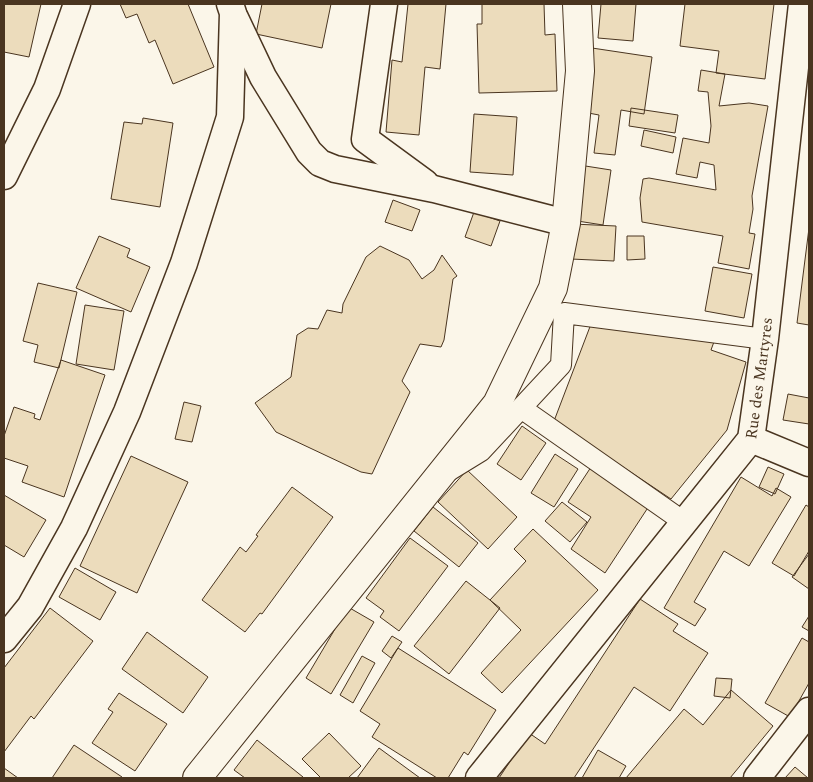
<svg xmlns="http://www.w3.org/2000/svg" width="813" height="782" viewBox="0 0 813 782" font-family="Spectral,serif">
  <rect width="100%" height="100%" fill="#fbf6e9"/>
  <path fill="#ecdcbc" stroke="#4a3520" d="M4,4h37l-12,53 -25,-5z
    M120,4h68l26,63 -41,17 -18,-44 -6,3 -12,-29 -11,4z
    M262,4h69l-9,44 -66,-14z
    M408,4h38l-6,65 -15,-2 -6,68 -33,-3 6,-72 10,2z
    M482,4h62l1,31 10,-1 2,57 -78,2 -2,-69h5z
    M601,4h35l-3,37 -35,-3z
    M685,4h89l-9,75 -49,-6 3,-22 -39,-5z
    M592,48l60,9 -8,57 -23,-4 -6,45 -21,-2 5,-38 -16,-3z
    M701,70l24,4 -6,32 30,-3 19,3 -16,90 1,13 -4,24 6,1 -6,35 -31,-6 5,-27 -81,-14 -2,-24 3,-19 6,-1 67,12 -2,-25 -14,-3 -3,16 -21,-4 7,-36 26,5 2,-17 -3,-34 -10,-1z
    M631,108l47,7 -3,18 -46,-7z
    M474,114l43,3 -4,58 -43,-3z
    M143,118l30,5 -13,84 -49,-8 13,-77 18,2z
    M644,130l32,7 -3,16 -32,-7z
    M579,165l32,5 -8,55 -32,-5z
    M393,200l27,10 -8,21 -27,-9z
    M474,212l26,9 -9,25 -26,-9z
    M573,224l43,2 -2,35 -43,-2z
    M809,228v97l-12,-2z
    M99,236l31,13 -3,8 23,10 -19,45 -55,-24z
    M627,236h17l1,23 -18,1z
    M380,246l29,14 13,19 12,-9 8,-15 15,21 -4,3 -9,61 -3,7 -21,-3 -18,37 8,11 -38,82 -11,-2 -85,-40 -21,-29 36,-26 6,-42 11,-7 10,1 9,-19 15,3 1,-9 23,-47z
    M713,267l39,7 -8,44 -39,-7z
    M38,283l39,9 -18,76 -25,-6 4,-17 -15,-4z
    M85,305l39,6 -10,59 -38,-6z
    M591,324l124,15 -4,11 35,12 -19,68 -56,69 -117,-78z
    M61,360l44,15 -41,122 -42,-15 6,-16 -24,-8v-22l10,-29 21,7 -1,4 6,2z
    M788,394l21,4v26l-26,-4z
    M184,402l17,4 -9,36 -17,-3z
    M522,426l24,17 -25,37 -24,-16z
    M555,454l23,15 -24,38 -23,-14z
    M131,456l57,26 -51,111 -57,-27z
    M593,464l58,39 -46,70 -34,-24 20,-32 -23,-15z
    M768,467l16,7 -9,20 -16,-7z
    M467,470l50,47 -29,32 -50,-47z
    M741,477l31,19 4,-8 15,9 -42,69 -25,-15 -30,51 12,7 -11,17 -31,-18z
    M292,487l41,30 -71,97 -2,-1 -15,19 -43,-32 38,-53 6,5 12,-16 -2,-1z
    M4,495l42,25 -22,37 -20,-12z
    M562,502l25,20 -17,20 -25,-21z
    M806,505l3,2v44l-15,25 -22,-13z
    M433,507l45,36 -19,24 -45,-36z
    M533,529l65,61 -96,103 -21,-20 40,-43 -31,-30 36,-39 -12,-12z
    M410,538l38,28 -49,65 -19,-14 4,-6 -18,-13z
    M809,554v35l-17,-12z
    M75,568l41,24 -16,28 -41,-23z
    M466,581l34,27 -51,66 -35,-28z
    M640,599l38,25 -5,7 35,22 -38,58 -36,-24 -60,91h-75l30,-45 16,11z
    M348,607l26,15 -43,72 -25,-16z
    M50,608l43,33 -59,78 -3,-3 -27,36v-84z
    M809,616v15l-7,-4z
    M147,632l61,45 -25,36 -61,-44z
    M392,636l10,6 -11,16 -9,-7z
    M802,638l7,4v41l-19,34 -25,-14z
    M398,648l98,62 -28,45 -4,-3 -16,26h-11l-65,-41 8,-13 -20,-13z
    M362,656l13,7 -22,40 -13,-8z
    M716,678l16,1 -2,19 -16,-2z
    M731,690l42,36 -43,52h-104l58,-69 19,16z
    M119,693l48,31 -32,47 -43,-28 21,-31 -5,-3z
    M329,733l32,33 -13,12h-27l-19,-19z
    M257,740l46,37 -1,1h-57l-11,-8z
    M74,745l48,32 -1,1h-69z
    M379,748l41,30h-63z
    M598,750l28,16 -7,12h-37z
    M795,767l13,11h-23z
    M4,768l14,10h-14z"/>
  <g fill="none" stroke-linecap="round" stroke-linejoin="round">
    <g stroke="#4a3520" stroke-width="22">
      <path id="pedestrian" d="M521,408l163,114
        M450,470l31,-19 80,-86 3,-52 201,26"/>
    </g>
    <g stroke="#4a3520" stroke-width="29">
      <g id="minor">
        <path d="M384,4l-19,135 60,44"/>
        <path d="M235,18l28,59 46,75 11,11 15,6 99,20 132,34"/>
        <path d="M4,176l43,-87 30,-85"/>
        <path d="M751,439l58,24"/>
        <path d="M4,639l26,-32 44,-79 53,-116 57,-149 46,-146 3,-104 -3,-9"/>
        <path id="s1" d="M479,778l272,-339 14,-100 37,-335"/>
        <path d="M757,778l52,-67"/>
      </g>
    </g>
    <g stroke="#4a3520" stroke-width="30">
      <path id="tertiary" d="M197,778l300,-374 56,-116 13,-65 14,-152 -3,-67"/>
    </g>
    <use href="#pedestrian" stroke="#fbf6e9" stroke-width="20"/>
    <use href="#minor" stroke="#fbf6e9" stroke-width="26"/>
    <use href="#tertiary" stroke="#fbf6e9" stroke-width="28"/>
  </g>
  <g text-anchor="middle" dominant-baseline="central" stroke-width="4" stroke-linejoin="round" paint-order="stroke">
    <g font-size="16" fill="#4a3520" stroke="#fbf6e9">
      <text stroke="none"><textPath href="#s1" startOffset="496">Rue des Martyres</textPath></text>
    </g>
  </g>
  <rect width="813" height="782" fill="none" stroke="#4a3520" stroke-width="10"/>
</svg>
